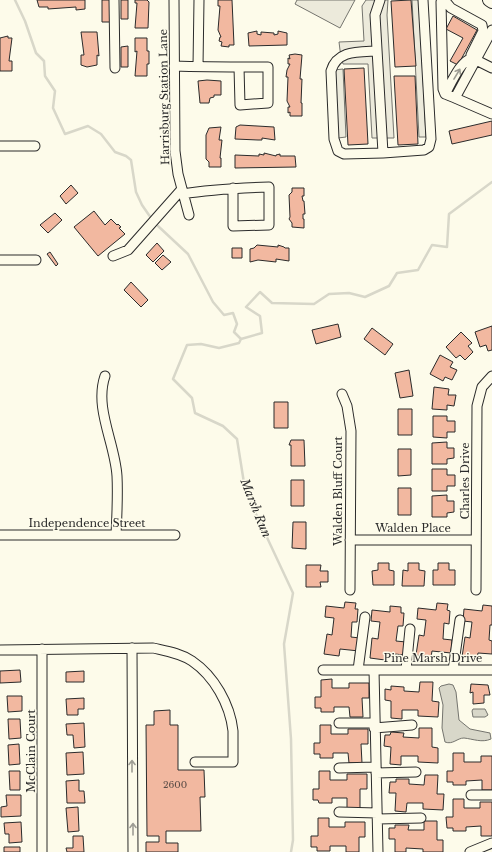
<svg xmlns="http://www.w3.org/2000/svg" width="492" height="852" viewBox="0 0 492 852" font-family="'Libre Baskerville',serif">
  <rect width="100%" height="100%" fill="#fdfbea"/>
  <path fill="#eceadb" stroke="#74746e" d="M297,0h58l-15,28 -45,-24z
    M366,0h22l-1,15 7,123h-22l-4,-74h-25l-3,-14 -1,-8 25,-1 -2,-35z
    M412,0h7l7,137h-7z
    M343,69l3,68 -8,1 -4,-68z"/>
  <path fill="#d8d7c9" stroke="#74746e" d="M449,684l4,1 3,7 3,28 11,9 20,4 1,6c-9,4 -18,0 -27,-1 -7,0 -11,7 -19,4l-3,-14 1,-23 -4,-17 2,-2z
    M473,709h12l3,6 -3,2h-12l-1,-6z"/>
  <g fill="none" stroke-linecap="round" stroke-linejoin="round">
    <path stroke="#d8d7c9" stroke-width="2.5" d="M15,0l10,21 11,32 8,8 1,15 10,15 -2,17 12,26 23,-8 13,8 14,18 11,4 5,4 5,32 6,13 9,13
      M158,226l30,28 25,48 11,13 9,-2 4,11 -3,8 7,7
      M291,852l2,-12 -2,-101 -7,-95 9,-51 -37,-79 -12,-31 -7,-44 -14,-13 -28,-13 -3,-15 -19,-19 14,-34 14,-1 18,4 20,-5 2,-4 21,-6 -2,-17 -14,-9 14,-15 12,11 42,1 15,-10 20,-1 16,4 24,-11 8,-13 21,-3 14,-25 15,2 2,-33 43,-32"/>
  </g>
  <path fill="#f2b8a0" stroke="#2b2b2b" d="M37,0h48v9l-9,1v-3l-28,2v-2h-9z
    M102,0h9v22h-9z
    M121,0h7v19h-7z
    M135,0h12l2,2 -1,26h-13l2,-25h-2z
    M218,0h14l2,45h-5v2l-8,-1 1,-4 -3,-1 1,-4h1l-3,-7 2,-24h-2z
    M411,0l5,66 -21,1 -4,-66z
    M453,16l24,14 -19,35 -8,-4 13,-23 -17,-9z
    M257,31v3l4,1v-3l13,1v2l4,-1v-3l9,2v12l-38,1 -1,-13z
    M81,32h16l2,24 -2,-1v10l-10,2 -6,-2v-10h3z
    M8,36v2h4l-3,23h3v10h-12v-33z
    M135,38h12v13h2v13h-2v12h-12l2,-25 -2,1z
    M128,46v21h-7v-20z
    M295,54l7,1 -2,24h2l-1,24h1v13h-12v-4l-2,1v-6h2l-3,-6 1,-24h-2l1,-7 3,-6h-2v-6l2,1 -1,-4z
    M364,68l4,76 -20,1 -4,-76z
    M394,76h21l3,68 -20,1z
    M207,80l14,1v14h-7v2l-4,1 -1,5h-9l-2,-22z
    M492,121v14l-40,9 -3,-13z
    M240,125l34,2 1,13 -13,-2v2h-4l-23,-1 1,-12z
    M221,127l-2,13h3l-2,18h1v9h-12v-5l-3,-3v-24l3,-7z
    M264,153l12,3v-1l4,-1v2h15l1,11 -61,1v-13l24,1v-2l5,1z
    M71,185l7,8 -12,11 -6,-8z
    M292,188h12v8h-2l1,5h1l1,13h-2v5h1v9l-12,-1v-4l-3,-4 1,-2 -1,-22 3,-3z
    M94,211l11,14 6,-6 6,6 1,-1 3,3 -2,1 6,6 -27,22 -24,-29z
    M55,213l7,7 -14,13 -8,-8z
    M157,243l7,8 -11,11 -7,-7z
    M257,245l21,2v-2l6,2 1,1h4v13l-13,-2v3l-18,-2 -8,2v-13l4,-1z
    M232,248h10v10h-10z
    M50,252l8,12 -2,2 -9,-12z
    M163,255l8,7 -9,8 -7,-7z
    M131,282l17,18 -7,7 -17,-17z
    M338,324l3,13 -25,7 -4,-14z
    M492,326v24l-4,1 -2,-6 -6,2 -5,-15z
    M372,328l21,16 -8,11 -21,-16z
    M461,332l11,11 -4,3 5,6 -8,8 -5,-5 -4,3 -10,-11z
    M440,355l13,7 -3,5 7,3 -5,10 -7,-3 -2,4 -13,-7z
    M409,370l4,26 -13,2 -5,-25z
    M434,387l15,2 -1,6h8l-2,11 -7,-1v5l-15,-1z
    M274,402h14v26h-14z
    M398,409h14v26h-14z
    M433,416h14v5h8v11h-8v6l-14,-1z
    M291,440h13l1,26h-14v-21h-2z
    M447,442v6h7v10l-7,1v5h-15v-21z
    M398,449h13v26l-13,1z
    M432,469h15v6h8v11h-8v5h-15z
    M291,480h13v26h-13z
    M398,488h13v27h-13z
    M447,495v6h7v11l-7,1v4h-15v-21z
    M293,522h13v27l-14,-1z
    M378,563h11v7l5,1v14h-21l-1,-14 6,-1z
    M408,563h11v7l6,1 -1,15h-22l1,-16 5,1z
    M438,563h11v7h6v15h-22v-15h5z
    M306,565h15l-1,6h8v11h-8l1,5h-15z
    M345,602l11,1 -1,6h3l-1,13h-5l-1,15 9,1 -1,13 -19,-2 -1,7 -15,-2 3,-20 5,1 2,-17 -9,-1 1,-11 18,2z
    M437,603l11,1 -1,6 3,1 -1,13 -5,-1 -1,16 9,1 -1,13 -19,-2 -1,6 -15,-2 3,-20 5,1 2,-16 -9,-1 1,-11 18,2z
    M483,605l9,1v19h-2l-1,15 3,1v13l-14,-1 -1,6 -15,-2 3,-20 5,1 2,-16 -9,-1 1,-12 18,2z
    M390,606l11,1v6h3l-1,13h-5l-2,15 10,1 -2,13 -18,-2 -1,7 -15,-2 2,-20 6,1 2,-17 -9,-1 1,-11 18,2z
    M20,670l1,12 -21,1v-12z
    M84,671v11h-18v-10z
    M332,679v9h17v-5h20v15h-7l1,19h-13l-1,-10h-15v5h-13v-4h-6v-11h6v-17z
    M420,682h13l-1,19 7,1 -1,15 -20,-1v-6h-16v9l-11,-1v-17l-6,-1v-11l6,1v-4l13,1v4l15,1z
    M471,684l17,1 2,10h-6v8l-11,1v-12l-3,1z
    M7,696h15v15l-14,1z
    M84,698v11h-6v6h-11l-1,-16z
    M170,710v15h8v45h26l1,27h-5l1,34h-35v12h12v9h-32v-10h13v-6h-12l-1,-111h8v-14z
    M8,719h12l1,19 -12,1z
    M84,723l1,24 -11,1 -1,-13h-6l-1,-11z
    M320,725h11v9h17v-5h20v15h-7l1,19h-13l-1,-10h-15v5h-13v-4h-6v-11h6z
    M419,728h13v19l6,1v15l-20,-1v-6h-17v9l-11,-1 1,-17 -7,-1 1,-11h5l1,-3 13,1 -1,4 16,1z
    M19,744l1,20 -11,1 -1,-20z
    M83,752l1,22 -17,1 -1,-22z
    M453,753h11v9h17v-6h11v34h-10v-10l-16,1v4h-13v-3h-6v-11h6z
    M9,771h11v19h-10z
    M319,771h11v9h17v-6h20v15h-7v19h-13v-10h-15v5h-13l-1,-3h-5v-11h6z
    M425,775h13l-1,19h7l-1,16 -20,-1v-6h-16l-1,9 -11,-1 1,-18h-7l1,-11h6v-3h13v5l15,1z
    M79,780v11h5l1,12h-18l-1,-22z
    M6,795h15v21l-20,1v-10l6,-1z
    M453,799h11v9h16v-6h12v34h-11v-10l-15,1v4h-13v-3h-6l-1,-11h7z
    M78,807l1,24 -11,1 -2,-24z
    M318,818h11v9h16v-5h20v15h-6v15h-13v-6h-16v5h-13v-4h-6v-11h7z
    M424,821h13v19h6v12h-20v-3l-17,-1v4h-11v-13h-6v-11h6v-3h14l-1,5h16z
    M21,822l1,20 -13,1v-9h-4l-1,-11z
    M73,836h10l1,16h-17l-1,-4h7z
    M4,847h16v5h-16z"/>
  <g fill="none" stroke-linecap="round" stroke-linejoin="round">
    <g stroke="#2b2b2b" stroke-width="11">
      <path id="minor" d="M114,0l1,68
        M174,0l1,151 3,23 11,41
        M380,0l-5,15 8,138 41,-3 5,-3 2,-8 -8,-139
        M441,2l2,87 2,5 10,4
        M446,2l5,6 31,17 1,6 -12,24 1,3 20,10
        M492,30l-37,68 37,16
        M377,51c-19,1 -40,-1 -46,20l3,68 4,12 6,3 39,-1
        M174,66c31,1 63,1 94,1v36l-28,2 -1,-38
        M198,66l1,-66
        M445,94c6,-10 15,-33 27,-36
        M0,146h35
        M183,194c28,-5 57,-6 86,-7v38l-36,1v-38
        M113,256l15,-6 54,-61
        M0,260h36
        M105,376c-11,32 10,67 12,100 1,19 0,39 -1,59
        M342,394l5,12 4,25 -1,159
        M0,535h175
        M350,540h126
        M476,590l1,-184 5,-19 10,-11
        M132,648l1,204
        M0,650l153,-2c13,3 27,5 39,13 22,15 38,43 41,70 0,10 0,21 0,31h-38
        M323,670h169
        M358,670l7,-53
        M374,670l4,182
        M406,670l4,-41
        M453,670l7,-50
        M339,723h35
        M374,728l38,-3
        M339,768l36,-1
        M376,773l40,-1
        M471,795h21
        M339,812l38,1
        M378,819l43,-1
        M42,852v-203
        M470,852l22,-9"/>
    </g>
    <g stroke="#2b2b2b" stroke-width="14">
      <path id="major" d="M489,0l3,2"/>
    </g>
    <use href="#minor" stroke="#fdfbea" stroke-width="9"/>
    <use href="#major" stroke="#fdfbea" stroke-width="12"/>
  </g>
  <defs><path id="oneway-shaft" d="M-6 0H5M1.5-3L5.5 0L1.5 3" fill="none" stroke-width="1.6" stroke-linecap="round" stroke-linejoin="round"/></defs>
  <g stroke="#9e9d94">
    <use href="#oneway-shaft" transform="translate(457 74) rotate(-59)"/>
    <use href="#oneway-shaft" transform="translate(132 766) rotate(-90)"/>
    <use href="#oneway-shaft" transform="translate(133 829) rotate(-90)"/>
  </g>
  <g text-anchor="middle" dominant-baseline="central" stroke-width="3" stroke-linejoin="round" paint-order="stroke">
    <g font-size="9" fill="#5d4e48">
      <text x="175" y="784">2600</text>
    </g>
    <g font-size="11" fill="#2b2b2b" stroke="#fdfbea">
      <text transform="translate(164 97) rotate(-91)">Harrisburg Station Lane</text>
      <text transform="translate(465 481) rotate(-90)">Charles Drive</text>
      <text transform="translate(338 491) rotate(-90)">Walden Bluff Court</text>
      <text x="87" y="523">Independence Street</text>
      <text x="413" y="528">Walden Place</text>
      <text x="433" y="658">Pine Marsh Drive</text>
      <text transform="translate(31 751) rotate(-90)">McClain Court</text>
    </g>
    <g font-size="12" font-style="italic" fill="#2b2b2b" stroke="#fdfbea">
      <text transform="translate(256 508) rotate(68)">Marsh Run</text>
    </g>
  </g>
</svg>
